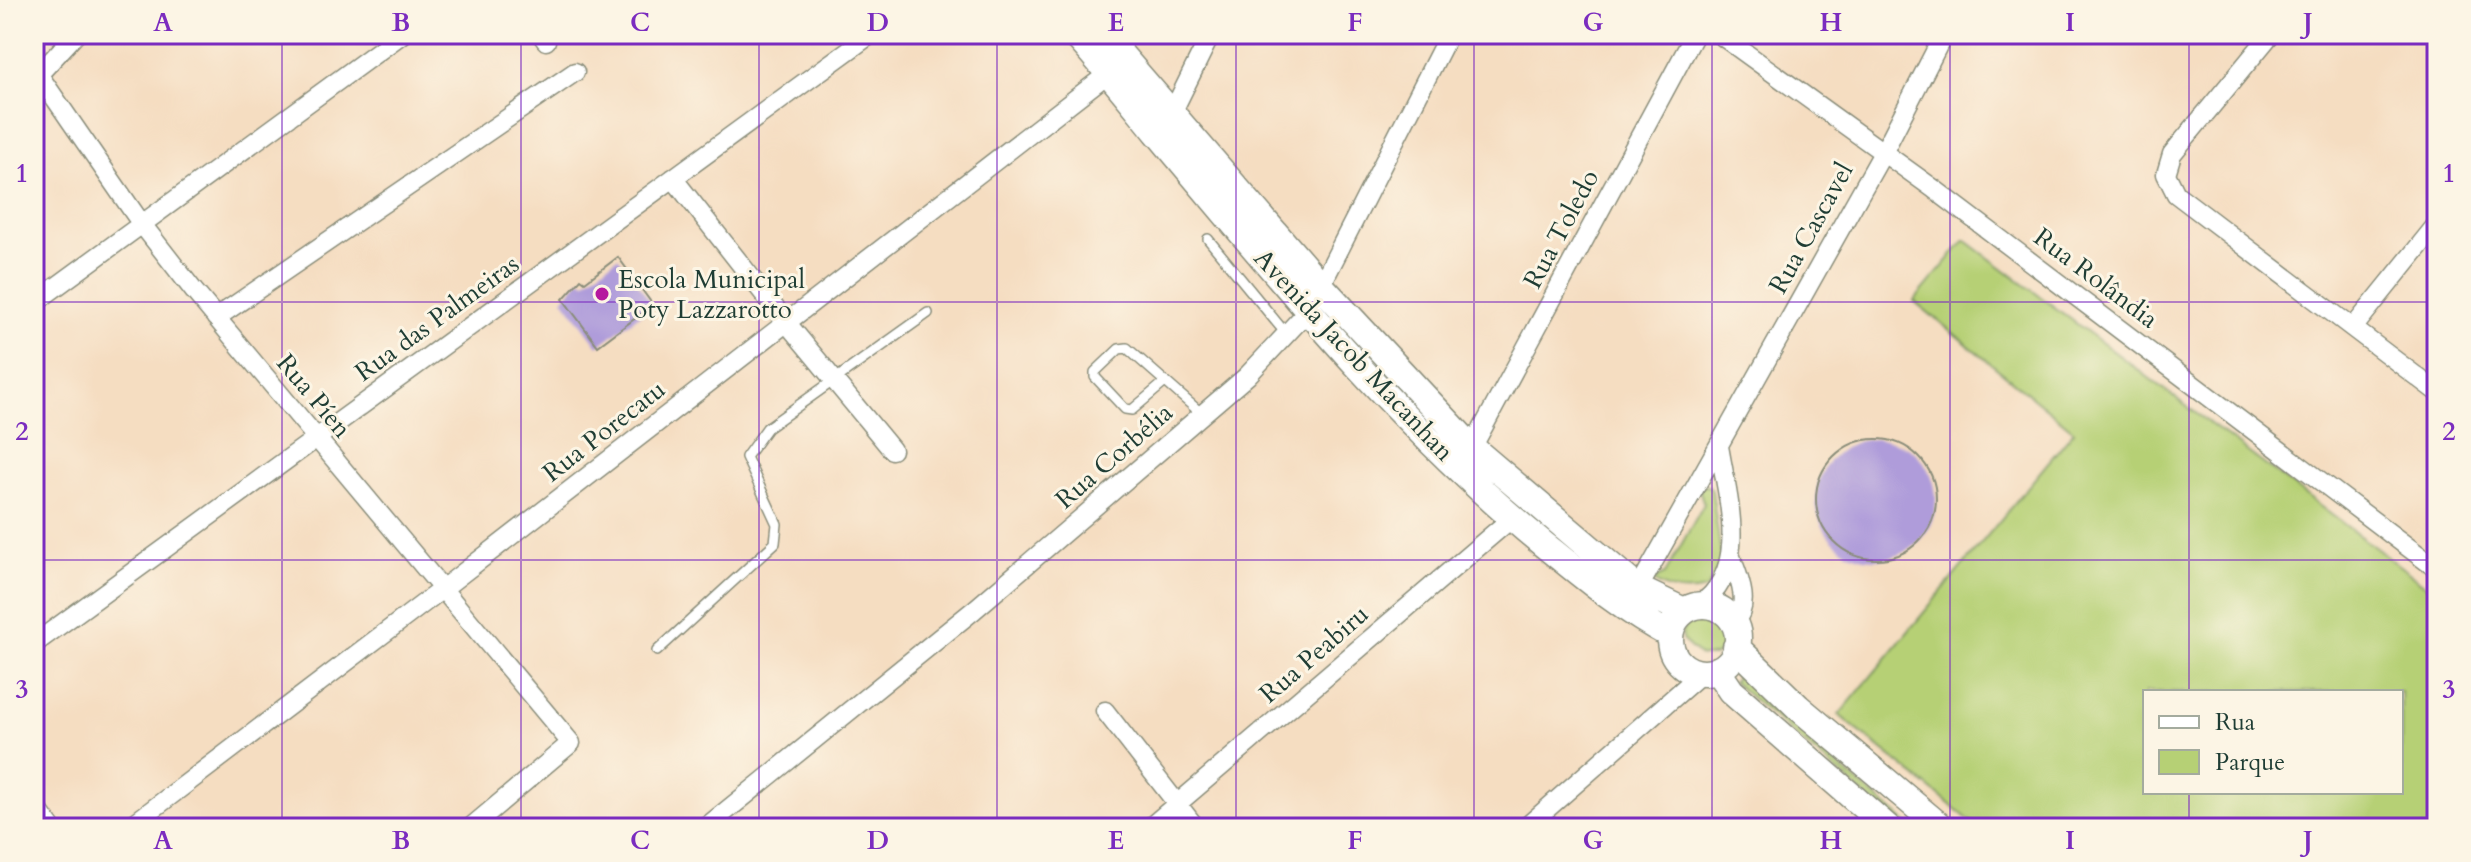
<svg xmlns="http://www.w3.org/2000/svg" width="2471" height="862" viewBox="0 0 2471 862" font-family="Cardo,serif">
  <rect width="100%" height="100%" fill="#fcf5e5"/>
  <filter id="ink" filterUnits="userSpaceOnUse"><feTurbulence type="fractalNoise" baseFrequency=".0125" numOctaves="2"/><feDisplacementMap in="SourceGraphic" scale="16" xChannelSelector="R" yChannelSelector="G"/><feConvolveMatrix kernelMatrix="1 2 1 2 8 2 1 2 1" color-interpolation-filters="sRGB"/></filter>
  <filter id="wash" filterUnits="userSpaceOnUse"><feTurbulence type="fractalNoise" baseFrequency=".006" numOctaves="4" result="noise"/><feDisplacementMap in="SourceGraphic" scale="32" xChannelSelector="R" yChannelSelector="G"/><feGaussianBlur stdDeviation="1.8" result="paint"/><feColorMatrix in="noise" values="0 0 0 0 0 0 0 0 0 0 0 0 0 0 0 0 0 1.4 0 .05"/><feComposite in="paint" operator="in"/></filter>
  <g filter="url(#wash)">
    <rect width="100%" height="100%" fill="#f5ddc1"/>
    <path fill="#b6d075" stroke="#6a8654" stroke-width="2" fill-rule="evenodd" d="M1965,240l472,354v234h-458l-140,-113 235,-284 -160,-130zM2401,692v100h-256v-100z
      M1704,486h5l3,5 10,72 -16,26c-21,5 -37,3 -54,-9l13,-6 39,-70 -5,-15z
      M1702,616c20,5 33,26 13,40h-15l-18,-16v-8l6,-11z
      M1745,663c40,67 110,115 168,165h-10l-170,-146z"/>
    <g id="blocks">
      <path fill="#af9cda" d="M618,257l35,48 -55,41 -35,-47 18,-20 4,3z
        M1816 499a60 60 0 1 1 120 0a60 60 0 1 1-120 0Z"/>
    </g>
  </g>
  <g filter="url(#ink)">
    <use href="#blocks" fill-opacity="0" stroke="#8a8d7a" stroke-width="2"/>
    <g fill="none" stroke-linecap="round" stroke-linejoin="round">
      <g stroke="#8a8d7a" stroke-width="12">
        <path id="lane" d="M1208,239l79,96
          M1165,382l-33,28 -7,-1 -30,-32v-5l24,-23 8,-1 75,66
          M657,651l118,-108 2,-19 -31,-67 21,-29 161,-115"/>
      </g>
      <g stroke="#8a8d7a" stroke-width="21">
        <path id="street" d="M541,34l5,7
          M1719,34l215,155 503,380
          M2271,34l-99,120 -6,20 10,20 261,198
          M34,68l107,155 53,68 377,452 -101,85
          M39,74l37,-40
          M1172,113l39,-79
          M673,178l113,144 106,128
          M34,303l368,-269
          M216,318l359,-246
          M2353,328l84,-104
          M1472,448l223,-414
          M1730,554c8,22 22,49 4,69
          M1638,589l246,-438 60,-117
          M1699,605c52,-34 28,-109 20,-159
          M34,644l837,-610
          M1105,711l91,117
          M34,804l17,24
          M128,828l313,-238 669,-518
          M705,828l269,-218 273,-234 61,-65 141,-277
          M1149,828l363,-310
          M1525,828l178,-156"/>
      </g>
      <g stroke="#8a8d7a" stroke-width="29">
        <path id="secondary" d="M1075,34c29,32 55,65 82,98 120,143 240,292 385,411 42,34 81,67 128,92
          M1103,34l217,251 152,163 166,141 46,22
          M1670 639a34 34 0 1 1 68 0a34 34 0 1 1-68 0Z
          M1736,647l62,60 144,121
          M1717,670l14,21 157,137"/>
      </g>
      <use href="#lane" stroke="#fff" stroke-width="9"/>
      <use href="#street" stroke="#fff" stroke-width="18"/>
      <use href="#secondary" stroke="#fff" stroke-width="26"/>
    </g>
  </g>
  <path fill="none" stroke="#7b2cbf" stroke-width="2" stroke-opacity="0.55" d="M282,34v794M521,34v794M759,34v794M997,34v794M1236,34v794M1474,34v794M1712,34v794M1950,34v794M2189,34v658M34,302h2403M34,560h2403M2189,792v36"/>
  <circle fill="#b5179e" stroke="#fcf5e5" stroke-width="3" cx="602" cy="294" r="8"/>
  <g text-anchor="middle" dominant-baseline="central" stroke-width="6" stroke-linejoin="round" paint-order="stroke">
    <g font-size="26" fill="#1f3d34" stroke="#fcf5e5">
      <text transform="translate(1811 228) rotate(-61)">Rua Cascavel</text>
      <text transform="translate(1561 229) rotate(-62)">Rua Toledo</text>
      <text transform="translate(2096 278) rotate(37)">Rua Rolândia</text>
      <text transform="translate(437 318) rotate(-36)">Rua das Palmeiras</text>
      <text transform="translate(1354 355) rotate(47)">Avenida Jacob Macanhan</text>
      <text transform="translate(314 396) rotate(50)">Rua Píen</text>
      <text transform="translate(604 431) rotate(-38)">Rua Porecatu</text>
      <text transform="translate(1114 456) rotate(-41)">Rua Corbélia</text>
      <text transform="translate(1314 654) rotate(-41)">Rua Peabiru</text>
    </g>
    <g font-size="26" fill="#1f3d34" stroke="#fcf5e5" text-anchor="start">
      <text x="618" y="279">Escola Municipal<tspan x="618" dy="30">Poty Lazzarotto</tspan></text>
    </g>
  </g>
  <rect width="2471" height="862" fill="none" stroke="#fcf5e5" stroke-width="88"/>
  <rect x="2143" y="690" width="260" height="104" fill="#fcf5e5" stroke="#a4ab9e" stroke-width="2"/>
  <rect x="2159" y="716" width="40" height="12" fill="#ffffff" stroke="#a4ab9e" stroke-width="2"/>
  <text x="2215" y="730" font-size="24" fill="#1f3d34">Rua</text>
  <rect x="2159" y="750" width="40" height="24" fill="#b6d075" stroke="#a4ab9e" stroke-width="2"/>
  <text x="2215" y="770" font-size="24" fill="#1f3d34">Parque</text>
  <rect x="44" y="44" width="2383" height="774" fill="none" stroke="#7b2cbf" stroke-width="3"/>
  <g font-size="26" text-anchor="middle" font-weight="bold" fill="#7b2cbf">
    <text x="163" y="31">A</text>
    <text x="401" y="31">B</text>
    <text x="640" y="31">C</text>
    <text x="878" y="31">D</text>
    <text x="1116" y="31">E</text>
    <text x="1355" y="31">F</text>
    <text x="1593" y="31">G</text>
    <text x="1831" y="31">H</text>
    <text x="2070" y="31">I</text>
    <text x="2308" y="31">J</text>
    <text x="22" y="182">1</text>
    <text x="2449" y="182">1</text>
    <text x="22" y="440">2</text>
    <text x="2449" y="440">2</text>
    <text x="22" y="698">3</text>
    <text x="2449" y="698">3</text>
    <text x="163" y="849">A</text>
    <text x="401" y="849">B</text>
    <text x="640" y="849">C</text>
    <text x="878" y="849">D</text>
    <text x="1116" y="849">E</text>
    <text x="1355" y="849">F</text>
    <text x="1593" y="849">G</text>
    <text x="1831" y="849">H</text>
    <text x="2070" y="849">I</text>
    <text x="2308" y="849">J</text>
  </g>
</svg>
